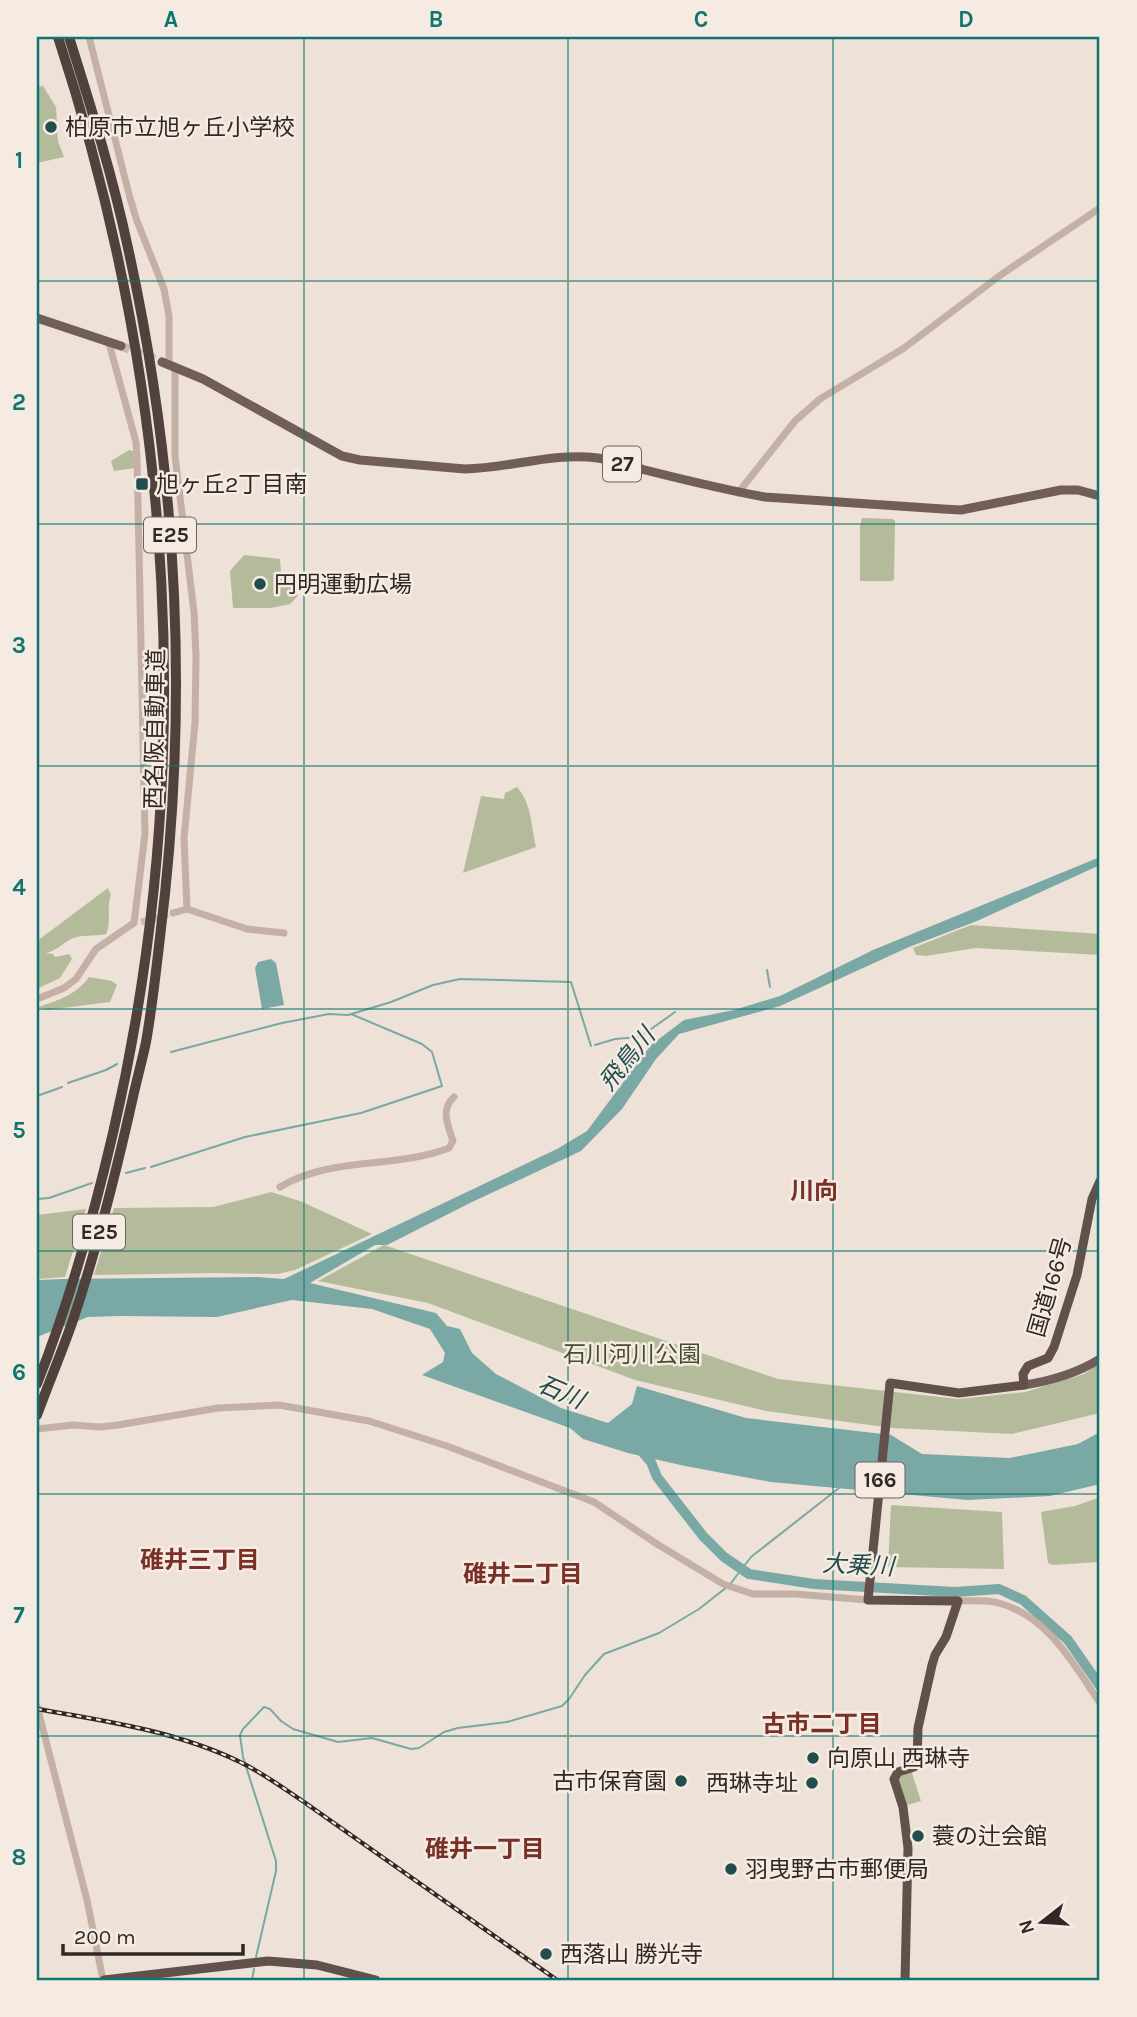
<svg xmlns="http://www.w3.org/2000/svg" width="1137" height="2017" viewBox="0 0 1137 2017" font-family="Karla,'Noto Sans JP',sans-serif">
  <rect width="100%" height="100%" fill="#eee1d8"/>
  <path fill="#b4bb9a" d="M43,86l13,21 2,34 6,16 -27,6v-76z
    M129,450l4,1 2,17 -21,3 -3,-10z
    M862,518l31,1 2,2 -1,58 -2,2h-32v-55z
    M244,555l36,4 1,13 17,24 -8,8 -19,4h-38l-3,-37z
    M517,787c15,17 14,39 19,60l-73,26 18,-77 23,3 1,-6z
    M108,888l3,7c-5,12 1,27 -5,39 -11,3 -25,0 -35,5 -9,5 -15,12 -25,14l7,1 2,3 14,-3 3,5 -12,19 -23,11v-35h4l-4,-1v-12z
    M971,925l129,9v21l-124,-7 -50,8 -10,-1 -3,-7z
    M89,977l23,4 5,4 -7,17 -63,8 -9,-3c21,-7 38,-12 51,-30z
    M271,1192l29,9 72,33 -77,36 -17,4 -66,-1 -118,2 20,-67 99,-1z
    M86,1209l-21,68 -28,2v-64z
    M384,1245l394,134 180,20 67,-7 59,-18 16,-10v49l-88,21 -120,-6 -126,-17 -131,-31 -207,-77 -110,-22z
    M1100,1497v65l-47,3 -5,-2 -7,-51 34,-6z
    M891,1505l111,7 2,57 -116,-2z
    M911,1770l10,31 -17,5 -8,-27 3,-4z"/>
  <path fill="#7aa8a4" d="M1100,857v8l-123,56 -68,26 -129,59 -101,28 -23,25 -34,50 -41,42 -109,51 -85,43h-12l-65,38 126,30 11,13 13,3 12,24 24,21 65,34 47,15 24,-19 5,-18 109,32 145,17 31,19 88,4 68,-14 22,-12v52l-50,12 -83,4 -196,-18 -86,-16 -57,-13 -45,-14 -13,-11 -148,-53 21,-13 2,-9 -15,-24 -58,-20 -80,-9 -75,17 -97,-1 -32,1 -51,20v-57l26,-1 194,-2 27,2 273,-130 30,-18 64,-86 33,-25 50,-10 46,-14 93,-46z
    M271,959l5,4 8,42 -22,4 -7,-41 3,-6z"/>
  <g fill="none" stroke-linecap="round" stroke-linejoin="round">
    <path stroke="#7aa8a4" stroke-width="2" d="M767,970l3,17
      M595,1045l20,-6 25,-2 35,-25
      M171,1052l111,-29 47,-9 19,1 43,-13 42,-17 27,-6 111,3 20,64
      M68,1083l38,-13 11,-6
      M37,1096l25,-9
      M151,1167l94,-30 116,-24 81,-27 -10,-34 -10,-8 -71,-30
      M126,1173l19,-5
      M37,1199l12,-1 43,-15
      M731,1583l20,-26 88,-69
      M256,1957l20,-86v-10l-33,-104 -3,-22 3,-6 21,-22 6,2 11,12 12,8 45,13 34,-4 39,11 8,-1 25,-16 14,-4 49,-6 55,-16 7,-7 16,-24 19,-21 55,-21 40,-24 28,-22
      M252,1980l2,-11"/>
    <path stroke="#7aa8a4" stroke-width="10" d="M639,1448l12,14 6,15 46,59 21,21 25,17 65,10 141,8 44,-3 24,11 45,40 32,46"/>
    <path stroke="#c8bcb4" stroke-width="7" stroke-dasharray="7 3.5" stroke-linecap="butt" d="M141,922l32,-9"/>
    <path stroke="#c8bcb4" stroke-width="9" stroke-dasharray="9 4.5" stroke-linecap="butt" d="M121,346l41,16"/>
    <path stroke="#c4b0a5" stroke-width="7" d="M89,37l41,161 7,23 27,68 5,27v48
      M175,366v90l19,156 2,45 -1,66 -11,115 3,71 60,20 37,4
      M738,493l57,-72 25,-22 84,-51 98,-74 98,-66
      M173,913l14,-4
      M37,999l27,-11 12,-9 20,-30 38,-26 11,-89 -8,-377 -1,-15 -27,-99
      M280,1187c51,-31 115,-18 169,-39l4,-7c-5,-16 -13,-31 1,-44
      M37,1429l36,-4 27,2 18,-2 100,-17 61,-3 90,16 78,25 147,56 63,42 66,40 30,10h42l73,6
      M958,1601c14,0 30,-2 44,3 47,14 72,61 98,99
      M37,1706l50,194 16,80"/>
    <path stroke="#725e58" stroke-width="9" d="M37,318l84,28
      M162,362l41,17 139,77 18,4 105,9c45,-1 89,-17 133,-11 16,3 32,8 47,12 40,10 80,20 120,27l178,12 18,1 100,-20h17l22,6
      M1024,1385c27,-4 53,-12 76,-26"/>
    <path stroke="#62504a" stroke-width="9" d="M104,1980l164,-19 49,4 59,15
      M905,1980l3,-132 -5,-41 -9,-28 4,-7 16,-5 3,-6 1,-33 14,-63 3,-10 11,-18 12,-36 -90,-1 22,-217 69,10 65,-8 -1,-11 5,-8 20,-8 6,-11 23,-72 15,-76 8,-18"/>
    <path stroke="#51413d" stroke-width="10" d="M37,1384c32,-81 56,-165 76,-251 85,-366 62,-739 -55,-1096
      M37,1415c11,-30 24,-61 35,-92 25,-74 44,-150 61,-226 4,-18 9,-36 13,-55 6,-34 10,-70 14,-105 29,-230 18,-463 -32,-689 -15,-71 -37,-141 -59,-211"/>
    <g stroke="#312826" stroke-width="4.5">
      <path id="rail" d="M37,1709c69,12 139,22 203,53 23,11 43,26 64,40l253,178"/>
    </g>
    <use href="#rail" stroke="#f6ebe3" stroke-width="2" stroke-dasharray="5" stroke-linecap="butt"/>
  </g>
  <path fill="none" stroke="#0f766e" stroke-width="2" stroke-opacity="0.55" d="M304,37v1943M568,37v1943M833,37v1943M37,281h1063M37,524h1063M37,766h1063M37,1009h1063M37,1251h1063M37,1494h1063M37,1736h1063"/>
  <g fill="#204e4c" stroke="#f6ebe3" stroke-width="2.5">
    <circle cx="51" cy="127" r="7"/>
    <rect x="135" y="477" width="14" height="14" rx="3.5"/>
    <circle cx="260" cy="584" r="7"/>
    <circle cx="813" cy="1758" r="7"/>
    <circle cx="681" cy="1781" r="7"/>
    <circle cx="812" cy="1783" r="7"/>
    <circle cx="918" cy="1836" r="7"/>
    <circle cx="731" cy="1869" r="7"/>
    <circle cx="546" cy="1954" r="7"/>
  </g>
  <g text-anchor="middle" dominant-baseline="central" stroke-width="5" stroke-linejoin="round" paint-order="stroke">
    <g fill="#f6ebe3" stroke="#6c625f" stroke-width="2">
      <rect x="603" y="446.5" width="38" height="35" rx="5"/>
      <rect x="144" y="517.5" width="52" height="35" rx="5"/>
      <rect x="73" y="1214.5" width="52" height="35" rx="5"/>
      <rect x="855.5" y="1462.5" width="49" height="35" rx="5"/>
    </g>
    <g font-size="21" font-weight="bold" fill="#312826">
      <text x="622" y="464">27</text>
      <text x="170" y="535">E25</text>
      <text x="99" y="1232">E25</text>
      <text x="880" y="1480">166</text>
    </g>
    <g font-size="23" fill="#312826" stroke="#f6ebe3" text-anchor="start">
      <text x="65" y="127">柏原市立旭ヶ丘小学校</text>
      <text x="156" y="484">旭ヶ丘2丁目南</text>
      <text x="274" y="584">円明運動広場</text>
      <text x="827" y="1758">向原山 西琳寺</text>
      <text x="667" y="1781" text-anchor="end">古市保育園</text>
      <text x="798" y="1783" text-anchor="end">西琳寺址</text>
      <text x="932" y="1836">蓑の辻会館</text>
      <text x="745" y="1869">羽曳野古市郵便局</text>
      <text x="560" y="1954">西落山 勝光寺</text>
    </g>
    <g font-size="23" fill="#312826" stroke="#f6ebe3">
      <text transform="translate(155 729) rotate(-89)">西名阪自動車道</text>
      <text transform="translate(1050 1287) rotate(-74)">国道166号</text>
    </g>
    <g font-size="23" fill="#454d2c" stroke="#f6ebe3">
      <text x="632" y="1354">石川河川公園</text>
    </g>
    <g font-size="24" font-style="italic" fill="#204e4c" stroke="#f6ebe3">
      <text transform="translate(627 1059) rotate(-51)">飛鳥川</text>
      <text transform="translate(561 1392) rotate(23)">石川</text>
      <text transform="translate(858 1565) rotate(3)">大乗川</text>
    </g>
    <g font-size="24" font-weight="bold" fill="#783027" stroke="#f6ebe3">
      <text x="814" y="1191">川向</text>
      <text x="200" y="1560">碓井三丁目</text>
      <text x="523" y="1574">碓井二丁目</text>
      <text x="822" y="1724">古市二丁目</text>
      <text x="485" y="1849">碓井一丁目</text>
    </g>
  </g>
  <rect width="1137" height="2017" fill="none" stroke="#f6ebe3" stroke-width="77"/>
  <g transform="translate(1042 1922) rotate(253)" stroke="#f6ebe3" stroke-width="5" paint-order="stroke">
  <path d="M0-5L12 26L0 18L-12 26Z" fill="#312826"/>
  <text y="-10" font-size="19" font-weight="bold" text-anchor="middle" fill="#312826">N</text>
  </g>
  <path d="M63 1944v10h180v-10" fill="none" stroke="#312826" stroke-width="3.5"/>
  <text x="74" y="1944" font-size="21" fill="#312826" stroke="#f6ebe3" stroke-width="5" paint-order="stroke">200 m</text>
  <rect x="38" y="38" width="1060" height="1941" fill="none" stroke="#0f766e" stroke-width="2.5"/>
  <g font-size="23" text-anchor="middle" font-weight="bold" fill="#0f766e">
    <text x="171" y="27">A</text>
    <text x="436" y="27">B</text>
    <text x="701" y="27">C</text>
    <text x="966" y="27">D</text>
    <text x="19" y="168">1</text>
    <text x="19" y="410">2</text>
    <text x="19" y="653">3</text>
    <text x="19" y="895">4</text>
    <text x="19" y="1138">5</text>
    <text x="19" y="1380">6</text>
    <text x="19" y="1623">7</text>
    <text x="19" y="1865">8</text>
  </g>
</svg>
